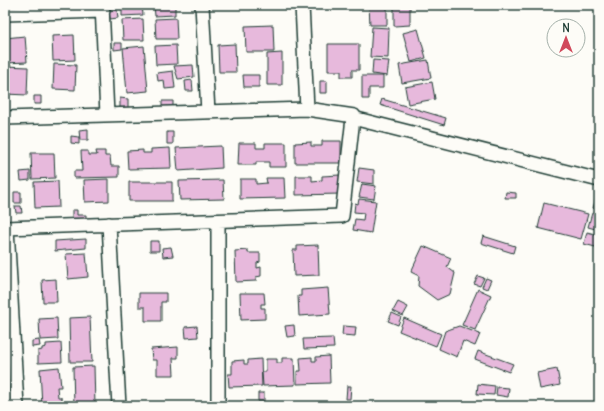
<svg xmlns="http://www.w3.org/2000/svg" width="604" height="411" viewBox="0 0 604 411" font-family="Delius,sans-serif">
  <rect width="100%" height="100%" fill="#fdfcf7"/>
  <filter id="ink" filterUnits="userSpaceOnUse"><feTurbulence type="fractalNoise" baseFrequency=".025" numOctaves="2"/><feDisplacementMap in="SourceGraphic" scale="8" xChannelSelector="R" yChannelSelector="G"/><feConvolveMatrix kernelMatrix="1 2 1 2 8 2 1 2 1" color-interpolation-filters="sRGB"/></filter>
  <g filter="url(#ink)">
    <path fill="#e7b9dc" stroke="#1f3d34" d="M122,5h20l1,10 -21,1z
      M154,5h21v10l-20,1z
      M369,5h18v20h-17z
      M394,5h16v20l-16,1z
      M109,10h8l1,8 -8,1z
      M176,18l1,21h-21l-1,-20z
      M143,19l1,21h-21l-1,-20z
      M273,25l1,27h-28l-1,-26z
      M372,27l17,1 -1,30 -18,-1z
      M418,29l8,29 -15,4 -8,-29z
      M74,35l1,25 -22,1 -1,-25z
      M25,36l2,26 -22,1v-25z
      M114,43h8v6l-8,1z
      M235,44l1,28h-17l-1,-27z
      M328,44h31v26h-7v7h-11v-6h-13z
      M176,45l1,19 -21,1 -1,-19z
      M144,46l4,45 -21,2 -4,-45z
      M282,53v32h-15v-31z
      M373,60l16,1 -2,15 -15,-2z
      M428,60l3,18 -29,5 -3,-18z
      M54,64l22,1 -1,25 -22,-1z
      M193,65l1,12 -16,2 -4,-13z
      M5,66l23,1 -1,28 -22,-1z
      M173,71l2,17 -10,1 -1,-9 -6,1 -1,-8z
      M243,75h16v12h-15z
      M362,76h21v12h-14v11h-7z
      M192,80l1,11h-7l-1,-10z
      M320,81h7v12h-7z
      M432,82l3,17 -27,5 -3,-17z
      M34,96h7v8h-7z
      M120,98l8,1v9h-8z
      M382,99l64,19 -2,7 -64,-20z
      M162,101h11v6h-11z
      M88,129v11h-8l-1,-10z
      M167,132h6v12h-6z
      M71,136l8,1v7l-8,-1z
      M322,141h19v22h-46v-20l16,-1v4h11z
      M239,143h17v5h9v-5h21v24h-17v-5h-13v3h-18z
      M221,146l1,22 -44,3 -2,-23z
      M170,148l1,20 -43,1 -1,-18 16,-1v3h8v-4z
      M81,151h7v4h9l-1,-4h9v5h5l1,10h8v11l-45,1v-7h8z
      M31,153h23l1,25 -23,1z
      M5,156h3v24h-3z
      M359,168l15,2v14l-17,-2z
      M30,171v9l-9,1 -1,-9z
      M340,175v19l-44,1v-19h16v5l10,-1v-4z
      M266,178h18l1,20 -45,1v-20h16v5l11,-1z
      M109,179v22l-24,1 -1,-22z
      M223,180l1,19 -44,1 -1,-19z
      M58,181l1,26 -24,1 -1,-26z
      M129,182h43v19h-43z
      M5,184l3,27h-3z
      M362,184l14,2 -2,13 -15,-2z
      M14,192h7v11h-7z
      M506,192l10,1v5h-11z
      M597,195l2,1v14l-6,-2z
      M359,199l17,2 -5,32 -18,-3 2,-11 8,1 1,-7 -10,-1 1,-9 3,1z
      M544,203l44,11 -7,25 -43,-11z
      M15,206h6l1,7h-6z
      M72,210h5v5h9v5l-14,4z
      M592,213l7,1v16l-11,-3z
      M587,232l12,3v13l-15,-4z
      M483,236l32,10 -2,7 -32,-10z
      M86,239v9l-31,3v-10z
      M150,241h9v10h-9z
      M318,245l1,30 -25,1 -1,-26h4v-4z
      M423,246l28,12 -4,9 8,6 -5,21 -13,6 -19,-14 1,-10 -8,-4z
      M171,247l2,9 -10,1 -1,-9z
      M248,250v3h12v9l-3,1v5l4,-1v9l-5,1v4l-20,1 -1,-31z
      M86,253l2,24 -20,2 -2,-25z
      M478,276l6,2 -4,8 -6,-2z
      M486,278l5,2 -4,9 -5,-2z
      M56,279l1,23h-14l-1,-22z
      M328,288l2,26 -31,2 -1,-20h3v-6z
      M478,289l13,6 -16,35 -13,-5z
      M139,293h27v9h-5v19h-16v-14h-6z
      M240,293h24l1,11h-4v4h4v11l-24,1z
      M398,302l10,5 -5,9 -10,-5z
      M392,313l9,4 -3,8 -10,-4z
      M90,317l2,45h-22l-1,-44z
      M57,318l1,21 -18,1 -1,-21z
      M404,318l37,16 -5,12 -37,-15z
      M294,325l1,11 -8,1 -2,-11z
      M197,326l1,11 -12,1 -1,-11z
      M343,326l13,1 -1,9 -13,-1z
      M459,326l21,8 -5,12 -12,-5 -6,16 -18,-8 6,-18z
      M333,338l1,10 -30,1 -1,-10z
      M39,340l1,6 -8,1v-6z
      M61,343l1,19 -24,1v-12l4,-1v-2l4,-1v-3z
      M178,347v11h-5l1,17h-17v-15h-5l-1,-11z
      M478,351l35,13 -4,8 -34,-13z
      M329,356l1,27 -33,1v-13h4l-1,-13 12,-1v4h4v-4z
      M282,358h12l1,27 -32,1 -1,-14h4v-13h11v4h5z
      M261,359l1,27 -33,1 -1,-13h4v-13l12,-1v4h4v-4z
      M94,366l1,40h-21l-1,-39z
      M59,367l2,20h-4l1,10h3l1,9h-20l-2,-37z
      M557,369l3,16 -20,4 -3,-16z
      M478,384l17,2 -1,9 -17,-1z
      M347,386h4l-1,13h-4z
      M497,387l12,1 -1,9 -12,-2z
      M258,393h6v8h-6z"/>
    <g fill="none" stroke-linecap="round" stroke-linejoin="round">
      <g stroke="#1f3d34" stroke-width="16">
        <path id="street" d="M102,5l5,110
          M202,5l6,107
          M302,5l5,104
          M5,14l98,-3
          M5,118l302,-9 47,7 -1,2 246,62
          M218,221v185
          M109,224l10,182
          M5,228l337,-12 11,-98
          M7,228l10,178"/>
      </g>
      <use href="#street" stroke="#fdfcf7" stroke-width="13"/>
    </g>
  </g>
  <rect width="604" height="411" fill="none" stroke="#fdfcf7" stroke-width="20"/>
  <rect x="10" y="10" width="584" height="391" fill="none" stroke="#1f3d34" stroke-width="1.5" filter="url(#ink)"/>
  <g transform="translate(566 38)"><circle r="19" fill="#fdfcf7" stroke="#a4b0a9"/>
  <path d="M0-3L7 15L0 10L-7 15Z" fill="#d1495b"/>
  <text y="-6" font-size="11" font-weight="bold" text-anchor="middle" fill="#1f3d34">N</text>
  </g>
</svg>
